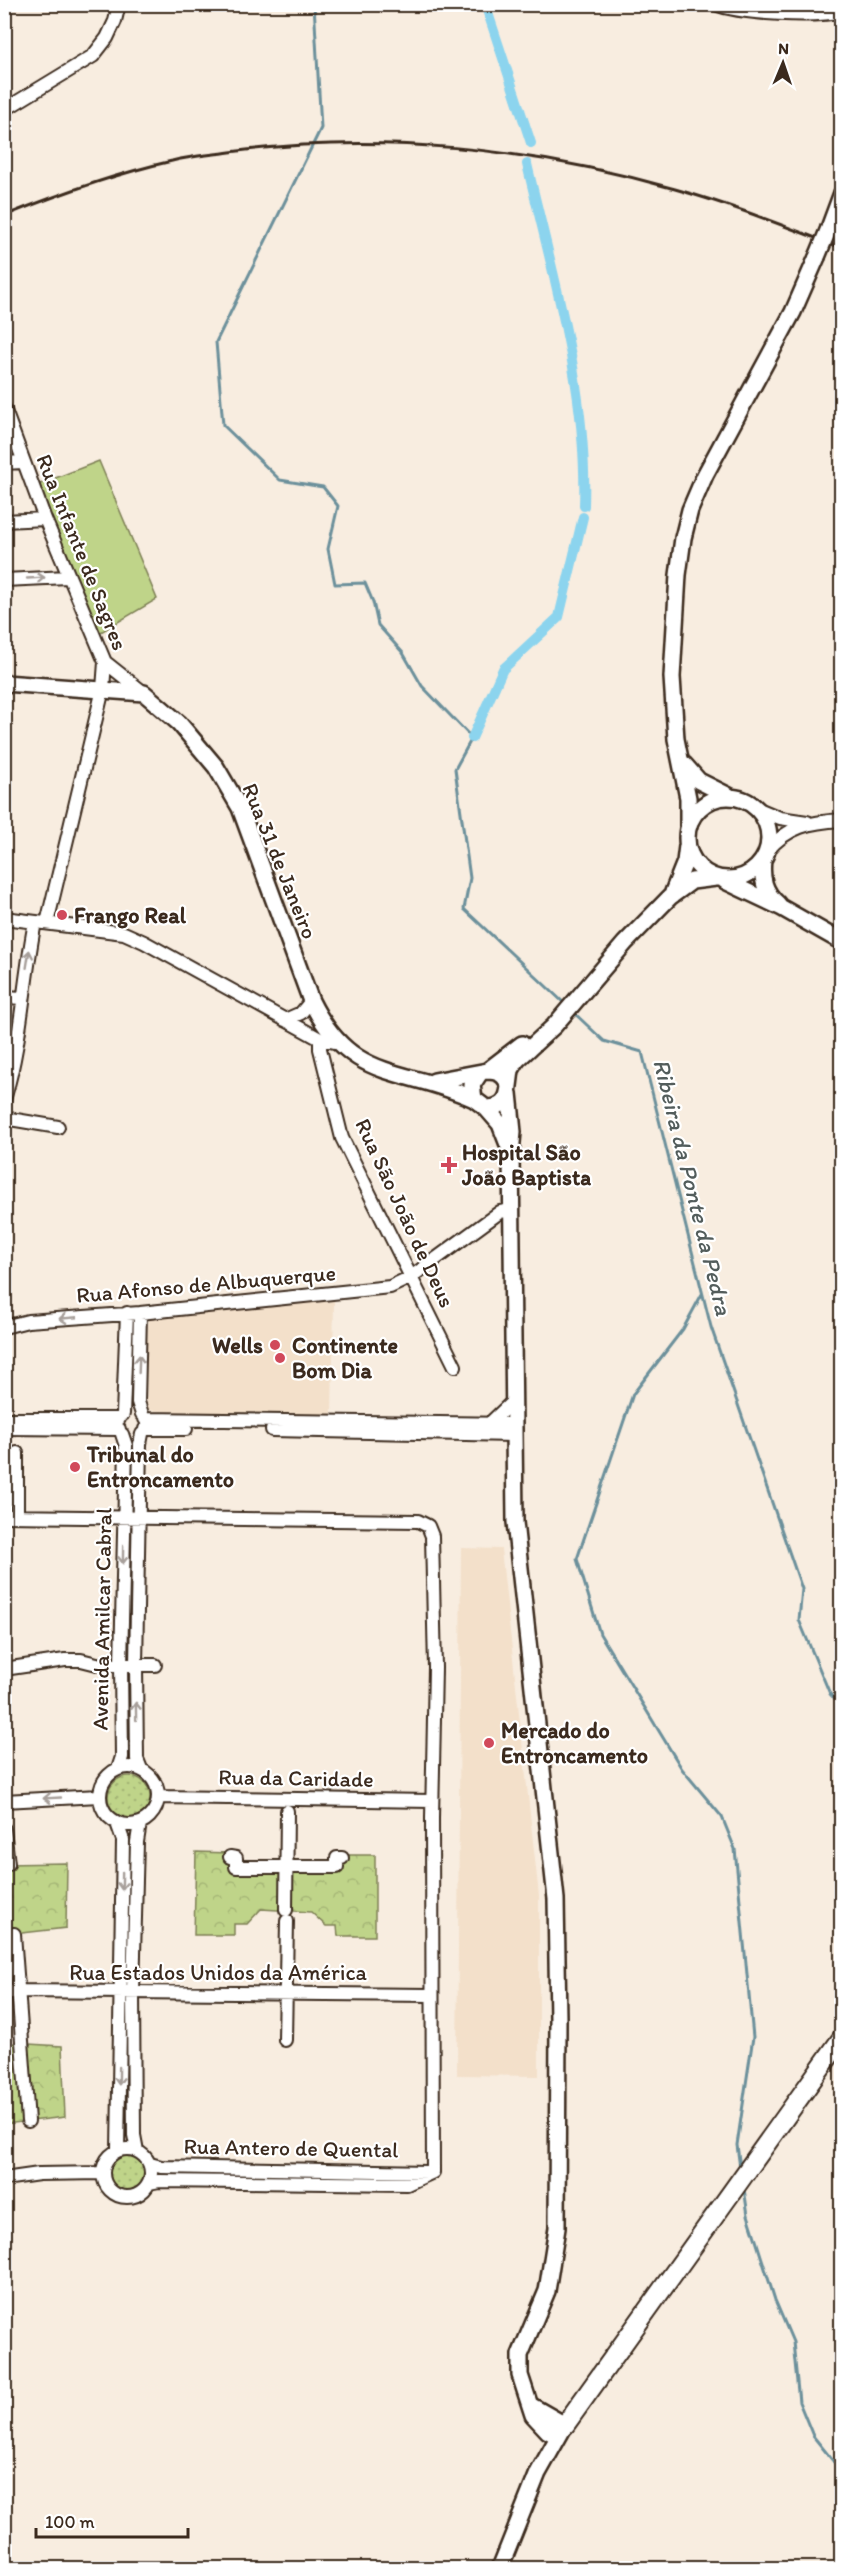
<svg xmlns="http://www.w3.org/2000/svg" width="846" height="2573" viewBox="0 0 846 2573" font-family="Itim,sans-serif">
  <defs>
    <pattern id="grass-dots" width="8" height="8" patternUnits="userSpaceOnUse" patternTransform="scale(1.5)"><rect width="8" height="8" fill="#bfd489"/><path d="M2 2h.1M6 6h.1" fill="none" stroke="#a5b676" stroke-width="1.8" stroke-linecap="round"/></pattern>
    <pattern id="park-crowns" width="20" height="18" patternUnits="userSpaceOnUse" patternTransform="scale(1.5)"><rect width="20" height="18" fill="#bfd489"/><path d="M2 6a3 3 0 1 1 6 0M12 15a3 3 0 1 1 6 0" fill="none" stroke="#a5b676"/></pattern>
  </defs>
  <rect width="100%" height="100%" fill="#f8ede0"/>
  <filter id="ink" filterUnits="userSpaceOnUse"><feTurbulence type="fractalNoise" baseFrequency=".0167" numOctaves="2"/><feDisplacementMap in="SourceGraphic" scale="12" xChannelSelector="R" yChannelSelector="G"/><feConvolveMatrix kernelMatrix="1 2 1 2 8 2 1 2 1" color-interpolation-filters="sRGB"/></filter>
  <g filter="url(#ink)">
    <path fill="#f3e0ca" d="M334,1301l-2,114 -128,-1 -57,-4 -1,-58 3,-35z
      M461,1548l40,1 38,347v180l-82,-1z"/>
    <path fill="url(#grass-dots)" stroke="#7d7f54" stroke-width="1.5" d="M108 1797a21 21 0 1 1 42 0a21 21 0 1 1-42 0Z
      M110 2174a18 18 0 1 1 36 0a18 18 0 1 1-36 0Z"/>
    <path fill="url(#park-crowns)" stroke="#7d7f54" stroke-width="1.5" d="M196,1852l34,1 4,20h104l4,-18h33v81h-37l-1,-10h-11l-15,-14 -50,-3 -14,15h-13v11h-40z
      M67,1863l-1,65 -61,7 -1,-71z
      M11,2043l51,3 3,71 -60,7v-80z"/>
    <path fill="#bfd489" stroke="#7d7f54" stroke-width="1.5" d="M99,461l58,138 -61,36 -61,-149z"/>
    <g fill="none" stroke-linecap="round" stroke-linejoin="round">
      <path stroke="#6c909b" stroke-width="3" d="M314,4l7,124 -105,214 7,83 57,55 43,7 15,19 -10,43 7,35 30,-1 8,19 5,23 25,28 19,33 50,52 -17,31 15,109 -6,31 101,95
        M572,1011l32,30 38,11 69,275 91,262 -3,31 31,74 12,13
        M702,1294l-19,35 -50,65 -56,165 23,75 82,135 40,48 13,32 18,188 -16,108 3,23
        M744,2189l4,26 27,85 18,42 6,60 14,34 29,36"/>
      <path stroke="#8cd4ee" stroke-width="10" d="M485,4l46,139
        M527,164c26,112 61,226 57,342
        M472,738l31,-69 56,-52 24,-100"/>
      <g stroke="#3b2a1e" stroke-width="16">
        <path id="minor" d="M715,4c26,10 100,14 127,7
          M4,110l89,-54 14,-18 8,-17 4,-17
          M4,408l41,111 60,143 -2,27 -56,234
          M4,463l19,-1
          M4,521l41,-2
          M4,580l64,-3
          M105,662l39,31
          M756,808l24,10 27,4
          M767,851c21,-25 43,-29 75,-31
          M4,918l120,15 20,9 176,97 19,4
          M4,997l19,1
          M285,1020l16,-7 10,-12
          M320,1039v10l22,89 113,228
          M4,1100c18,-60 19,-117 31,-178
          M4,1118l54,9
          M140,1313l-2,89 4,12
          M4,1327l24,-6 112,-8 250,-26 21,-10 89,-65 12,-2
          M123,1414l4,-101
          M4,1419h115
          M145,1419l370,5
          M490,1423l22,-21
          M4,1428l115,1
          M145,1429h41
          M272,1430l242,5
          M17,1453v63
          M4,1516l414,5 10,5 4,10 3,132 -3,150 1,354
          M4,1669l61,-9h16l20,5h54
          M100 1796a29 29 0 1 1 58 0a29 29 0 1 1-58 0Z
          M118,1769l4,-12 -1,-92 5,-219 -4,-12
          M141,1769l-4,-10 -1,-94 4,-221 2,-10
          M158,1797l274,4
          M4,1801l95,-5
          M117,1823l6,17 -5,310
          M4,1829l4,35
          M230,1857l6,1v9h101v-9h5
          M286,1910l1,-99
          M14,1934l14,187
          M4,1993l14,-2 413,4
          M285,2040l2,-119
          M103 2173a24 24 0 1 1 48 0a24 24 0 1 1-48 0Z
          M137,2151l-3,-16 -1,-143 4,-150 3,-19
          M150,2164l11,3 267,5
          M4,2179l35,-5 63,-1
          M149,2183l10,-2 248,3 26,-12"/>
      </g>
      <g stroke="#3b2a1e" stroke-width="20">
        <path id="major" d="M829,228l13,-35
          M4,683l140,10 35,30 37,44 24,41 71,193c41,83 91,65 163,98
          M684,764l15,17 30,15
          M687 838a41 41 0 1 1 82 0a41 41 0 1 1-82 0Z
          M688,826v-28l-12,-59 -4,-62 6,-102 5,-37 7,-28 15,-35 88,-163 24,-55
          M763,860c-2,18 1,32 15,44
          M725,881l57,27 60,34
          M673,892l12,-30 2,-16
          M487,1071l35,-27
          M434,1081l53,-10c12,0 18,4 22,15 -1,15 -8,22 -23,22l-12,-9 -2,-14 8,-12
          M509,1086l2,-16 6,-10 37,-34 71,-83 45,-46 22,-16 24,-3
          M509,1093l4,39 -2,21 4,369 41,377 2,121 -1,208 -10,63 -27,64v20l13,40 15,16 9,5
          M486,1108l14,16 9,23
          M500,2568l38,-95 27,-48 -35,-20"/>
      </g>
      <g stroke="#3b2a1e" stroke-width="22">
        <path id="highway" d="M565,2425l277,-387"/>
      </g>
      <use href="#minor" stroke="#fff" stroke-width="12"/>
      <use href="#major" stroke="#fff" stroke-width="15"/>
      <use href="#highway" stroke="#fff" stroke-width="18"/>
      <path stroke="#3b2a1e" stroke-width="3" d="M4,216c55,-22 110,-42 168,-55 19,-5 39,-6 58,-9 148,-20 302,-4 445,37 57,16 112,38 167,59"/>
      <g stroke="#3b2a1e" stroke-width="20" stroke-linecap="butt">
        <path id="major-bridge" d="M817,257l12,-29"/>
      </g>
      <use href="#major-bridge" stroke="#fff" stroke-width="15"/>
    </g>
    <defs><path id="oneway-shaft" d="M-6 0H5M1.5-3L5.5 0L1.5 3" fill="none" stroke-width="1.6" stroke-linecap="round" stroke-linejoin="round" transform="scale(1.5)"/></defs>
    <g stroke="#a79f9a">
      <use href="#oneway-shaft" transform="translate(36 578) rotate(-3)"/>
      <use href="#oneway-shaft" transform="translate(28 959) rotate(-81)"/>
      <use href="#oneway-shaft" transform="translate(68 1318) rotate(175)"/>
      <use href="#oneway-shaft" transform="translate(139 1364) rotate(-88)"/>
      <use href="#oneway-shaft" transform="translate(123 1555) rotate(91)"/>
      <use href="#oneway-shaft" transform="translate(136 1711) rotate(-91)"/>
      <use href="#oneway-shaft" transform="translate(52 1798) rotate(177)"/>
      <use href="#oneway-shaft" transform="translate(122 1881) rotate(91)"/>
      <use href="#oneway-shaft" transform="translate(119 2076) rotate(91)"/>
    </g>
  </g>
  <g fill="#d1495b" stroke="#fff" stroke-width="2">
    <circle cx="62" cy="915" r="6"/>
    <path d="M446 1156h6v6h6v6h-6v6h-6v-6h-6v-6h6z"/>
    <circle cx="275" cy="1345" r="6"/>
    <circle cx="280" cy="1358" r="6"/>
    <circle cx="75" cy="1467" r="6"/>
    <circle cx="489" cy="1743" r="6"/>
  </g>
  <g text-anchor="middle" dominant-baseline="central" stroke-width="4.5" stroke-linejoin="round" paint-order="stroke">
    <g font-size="22" fill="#3b2a1e" stroke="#fff">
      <text transform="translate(82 552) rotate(68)">Rua Infante de Sagres</text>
      <text transform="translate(280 861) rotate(68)">Rua 31 de Janeiro</text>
      <text transform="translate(405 1213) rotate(65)">Rua São João de Deus</text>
      <text transform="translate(206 1284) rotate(-5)">Rua Afonso de Albuquerque</text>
      <text transform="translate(102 1619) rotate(-89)">Avenida Amilcar Cabral</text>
      <text transform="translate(296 1778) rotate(1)">Rua da Caridade</text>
      <text x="218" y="1972">Rua Estados Unidos da América</text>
      <text transform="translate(291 2148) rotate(1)">Rua Antero de Quental</text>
    </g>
    <g font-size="22" font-weight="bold" fill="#3b2a1e" stroke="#fff" text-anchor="start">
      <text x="74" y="915">Frango Real</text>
      <text x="462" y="1152">Hospital São<tspan x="462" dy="25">João Baptista</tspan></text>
      <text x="263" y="1345" text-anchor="end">Wells</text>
      <text x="292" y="1345">Continente<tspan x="292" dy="25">Bom Dia</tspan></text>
      <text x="87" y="1454">Tribunal do<tspan x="87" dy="25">Entroncamento</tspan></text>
      <text x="501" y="1730">Mercado do<tspan x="501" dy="25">Entroncamento</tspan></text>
    </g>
    <g font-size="24" font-style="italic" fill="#535d5c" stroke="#fff">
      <text transform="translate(693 1187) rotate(76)">Ribeira da Ponte da Pedra</text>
    </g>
  </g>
  <rect width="846" height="2573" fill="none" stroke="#fff" stroke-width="24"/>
  <rect x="12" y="12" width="822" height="2549" fill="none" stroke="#3b2a1e" stroke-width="2" filter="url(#ink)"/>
  <g transform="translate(783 63) rotate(2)" stroke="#ffffff" stroke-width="4.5" paint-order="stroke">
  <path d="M0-4.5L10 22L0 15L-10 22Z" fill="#3b2a1e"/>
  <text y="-9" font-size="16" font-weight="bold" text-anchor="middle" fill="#3b2a1e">N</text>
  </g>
  <path d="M36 2528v9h152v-9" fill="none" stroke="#3b2a1e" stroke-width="3"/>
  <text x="45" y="2528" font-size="18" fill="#3b2a1e" stroke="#ffffff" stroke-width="4.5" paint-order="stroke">100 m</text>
</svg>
